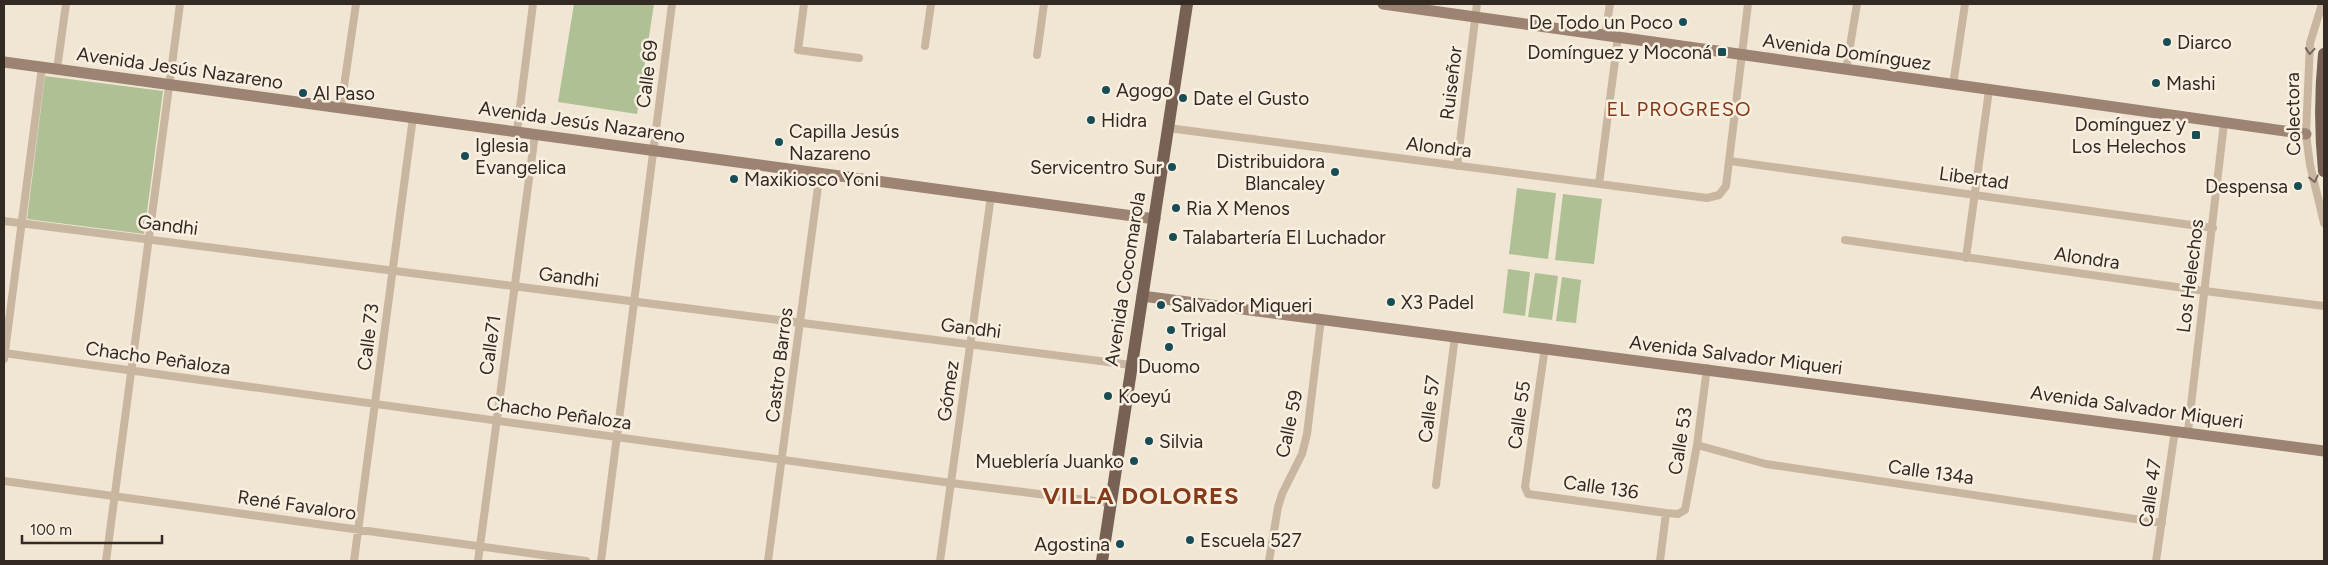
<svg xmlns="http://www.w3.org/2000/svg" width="2328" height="565" viewBox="0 0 2328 565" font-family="Figtree,sans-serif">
  <rect width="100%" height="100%" fill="#f1e6d4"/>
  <path fill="#afc095" d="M574,4h80l-17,110 -79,-12z
    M45,76l118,15 -19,143 -117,-15z
    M1517,188l39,5 -8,66 -39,-5z
    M1563,194l39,5 -8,65 -39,-4z
    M1508,269l22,3 -5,44 -22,-3z
    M1535,273l23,3 -6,44 -24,-3z
    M1562,277l19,3 -5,43 -20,-2z"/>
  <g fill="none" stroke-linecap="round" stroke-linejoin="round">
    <path stroke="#c9b6a1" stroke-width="8" d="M804,4l-6,46 61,8
      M2322,4l-12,39 -4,91 4,31 14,58
      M1605,35l5,-31
      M925,46l6,-42
      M1037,55l7,-51
      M57,69l9,-65
      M1846,70l11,-66
      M1953,85l12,-81
      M341,107l15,-103
      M1168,128l539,70 12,-3 7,-9 22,-182
      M517,131l16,-127
      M1730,161l483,67
      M1457,166l20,-162
      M1599,184l19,-147
      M4,221l1127,144
      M1845,240l360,51 119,15
      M1966,258l23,-168
      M1545,347l-20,140 3,7 138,19 12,1 7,-4 12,-65 10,-77
      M4,353l947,130 160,20
      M4,359l38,-292
      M2188,431l36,-308
      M1697,445l69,19 396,59
      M4,481l582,80
      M1436,485l19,-149
      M106,561l74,-557
      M354,561l59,-444
      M478,561l57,-427
      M601,561l71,-557
      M768,561l52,-389
      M940,561l51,-365
      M1269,561l9,-54 4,-13 20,-40 5,-20 14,-115
      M1660,561l6,-48
      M2156,561l19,-131"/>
    <path stroke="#9d8472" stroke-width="11" d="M1383,4l923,130
      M4,62l1151,157
      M1142,296l1182,155"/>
    <path stroke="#766154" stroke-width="12" d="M2324,54c-4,40 -4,77 0,117
      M1102,561l85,-557"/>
  </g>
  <defs><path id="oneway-chevron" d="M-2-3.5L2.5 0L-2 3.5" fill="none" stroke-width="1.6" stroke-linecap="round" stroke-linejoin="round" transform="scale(1.25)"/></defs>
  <g stroke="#76695c">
    <use href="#oneway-chevron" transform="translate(2310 51) rotate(95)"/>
    <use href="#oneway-chevron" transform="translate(2314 179) rotate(76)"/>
  </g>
  <g fill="#184d55" stroke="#f9efe0" stroke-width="2">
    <circle cx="1683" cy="22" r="5"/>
    <circle cx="2167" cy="42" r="5"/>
    <rect x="1717" y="47" width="10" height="10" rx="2.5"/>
    <circle cx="2156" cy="83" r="5"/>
    <circle cx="1106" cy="90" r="5"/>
    <circle cx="303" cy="93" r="5"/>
    <circle cx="1183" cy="98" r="5"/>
    <circle cx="1091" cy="120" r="5"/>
    <rect x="2191" y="130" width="10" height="10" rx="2.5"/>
    <circle cx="779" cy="142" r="5"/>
    <circle cx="465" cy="156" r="5"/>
    <circle cx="1172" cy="167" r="5"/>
    <circle cx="1335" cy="172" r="5"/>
    <circle cx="734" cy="179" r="5"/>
    <circle cx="2298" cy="186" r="5"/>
    <circle cx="1176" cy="208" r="5"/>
    <circle cx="1173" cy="237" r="5"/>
    <circle cx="1391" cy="302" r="5"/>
    <circle cx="1161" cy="305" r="5"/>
    <circle cx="1171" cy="330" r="5"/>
    <circle cx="1169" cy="347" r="5"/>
    <circle cx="1108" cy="396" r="5"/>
    <circle cx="1149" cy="441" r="5"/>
    <circle cx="1134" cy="461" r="5"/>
    <circle cx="1190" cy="540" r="5"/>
    <circle cx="1120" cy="544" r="5"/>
  </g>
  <g text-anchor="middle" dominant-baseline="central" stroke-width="5" stroke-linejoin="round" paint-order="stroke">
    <g font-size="19" fill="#332a24" stroke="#f9efe0" text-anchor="start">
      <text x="1673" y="22" text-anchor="end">De Todo un Poco</text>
      <text x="2177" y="42">Diarco</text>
      <text x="1712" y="52" text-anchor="end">Domínguez y Moconá</text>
      <text x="2166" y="83">Mashi</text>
      <text x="1116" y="90">Agogo</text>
      <text x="313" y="93">Al Paso</text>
      <text x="1193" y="98">Date el Gusto</text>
      <text x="1101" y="120">Hidra</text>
      <text x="2186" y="124" text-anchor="end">Domínguez y<tspan x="2186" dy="22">Los Helechos</tspan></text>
      <text x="789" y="131">Capilla Jesús<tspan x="789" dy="22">Nazareno</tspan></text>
      <text x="475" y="145">Iglesia<tspan x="475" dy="22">Evangelica</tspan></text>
      <text x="1325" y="161" text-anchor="end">Distribuidora<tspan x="1325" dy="22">Blancaley</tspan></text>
      <text x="1162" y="167" text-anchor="end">Servicentro Sur</text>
      <text x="744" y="179">Maxikiosco Yoni</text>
      <text x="2288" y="186" text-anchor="end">Despensa</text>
      <text x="1186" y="208">Ria X Menos</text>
      <text x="1183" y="237">Talabartería El Luchador</text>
      <text x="1401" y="302">X3 Padel</text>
      <text x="1171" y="305">Salvador Miqueri</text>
      <text x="1181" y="330">Trigal</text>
      <text x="1169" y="366" text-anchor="middle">Duomo</text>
      <text x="1118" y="396">Koeyú</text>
      <text x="1159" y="441">Silvia</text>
      <text x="1124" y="461" text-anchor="end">Mueblería Juanko</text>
      <text x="1200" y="540">Escuela 527</text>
      <text x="1110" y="544" text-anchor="end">Agostina</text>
    </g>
    <g font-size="19" fill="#332a24" stroke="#f9efe0">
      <text transform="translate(1847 52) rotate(8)">Avenida Domínguez</text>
      <text transform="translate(180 68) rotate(8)">Avenida Jesús Nazareno</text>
      <text transform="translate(647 74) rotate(-83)">Calle 69</text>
      <text transform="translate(1451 83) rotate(-83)">Ruiseñor</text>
      <text transform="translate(2293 114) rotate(-91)">Colectora</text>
      <text transform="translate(582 122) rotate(8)">Avenida Jesús Nazareno</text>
      <text transform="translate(1439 147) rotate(7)">Alondra</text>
      <text transform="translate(1974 178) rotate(8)">Libertad</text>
      <text transform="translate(168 225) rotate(7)">Gandhi</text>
      <text transform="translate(2087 258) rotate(8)">Alondra</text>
      <text transform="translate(2190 276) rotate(-83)">Los Helechos</text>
      <text transform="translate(569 277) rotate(7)">Gandhi</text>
      <text transform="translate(1125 279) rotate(-81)">Avenida Cocomarola</text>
      <text transform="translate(971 328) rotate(7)">Gandhi</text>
      <text transform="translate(368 337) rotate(-83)">Calle 73</text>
      <text transform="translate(490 345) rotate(-82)">Calle71</text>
      <text transform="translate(1736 355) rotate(7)">Avenida Salvador Miqueri</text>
      <text transform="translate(158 358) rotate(8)">Chacho Peñaloza</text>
      <text transform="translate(779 365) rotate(-83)">Castro Barros</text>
      <text transform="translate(948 391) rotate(-82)">Gómez</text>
      <text transform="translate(2137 407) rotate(8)">Avenida Salvador Miqueri</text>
      <text transform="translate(1429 409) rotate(-83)">Calle 57</text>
      <text transform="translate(559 413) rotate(8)">Chacho Peñaloza</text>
      <text transform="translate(1519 415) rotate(-82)">Calle 55</text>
      <text transform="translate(1289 424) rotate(-78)">Calle 59</text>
      <text transform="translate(1680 441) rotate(-81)">Calle 53</text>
      <text transform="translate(1931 472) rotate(8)">Calle 134a</text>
      <text transform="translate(1601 487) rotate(8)">Calle 136</text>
      <text transform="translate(2150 493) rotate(-82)">Calle 47</text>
      <text transform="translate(297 505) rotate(8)">René Favaloro</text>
    </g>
    <g font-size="20" letter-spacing="1" fill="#853a1a" stroke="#f9efe0">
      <text x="1679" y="109">EL PROGRESO</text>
    </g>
    <g font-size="24" font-weight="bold" letter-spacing="1" fill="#853a1a" stroke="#f9efe0">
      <text x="1141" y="495">VILLA DOLORES</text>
    </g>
  </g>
  <rect width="2328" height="565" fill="none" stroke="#332a24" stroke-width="10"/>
  <path d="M22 535v8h140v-8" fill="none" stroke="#332a24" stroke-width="2.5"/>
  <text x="30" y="535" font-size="15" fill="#332a24" stroke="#f9efe0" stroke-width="4" paint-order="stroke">100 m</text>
</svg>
